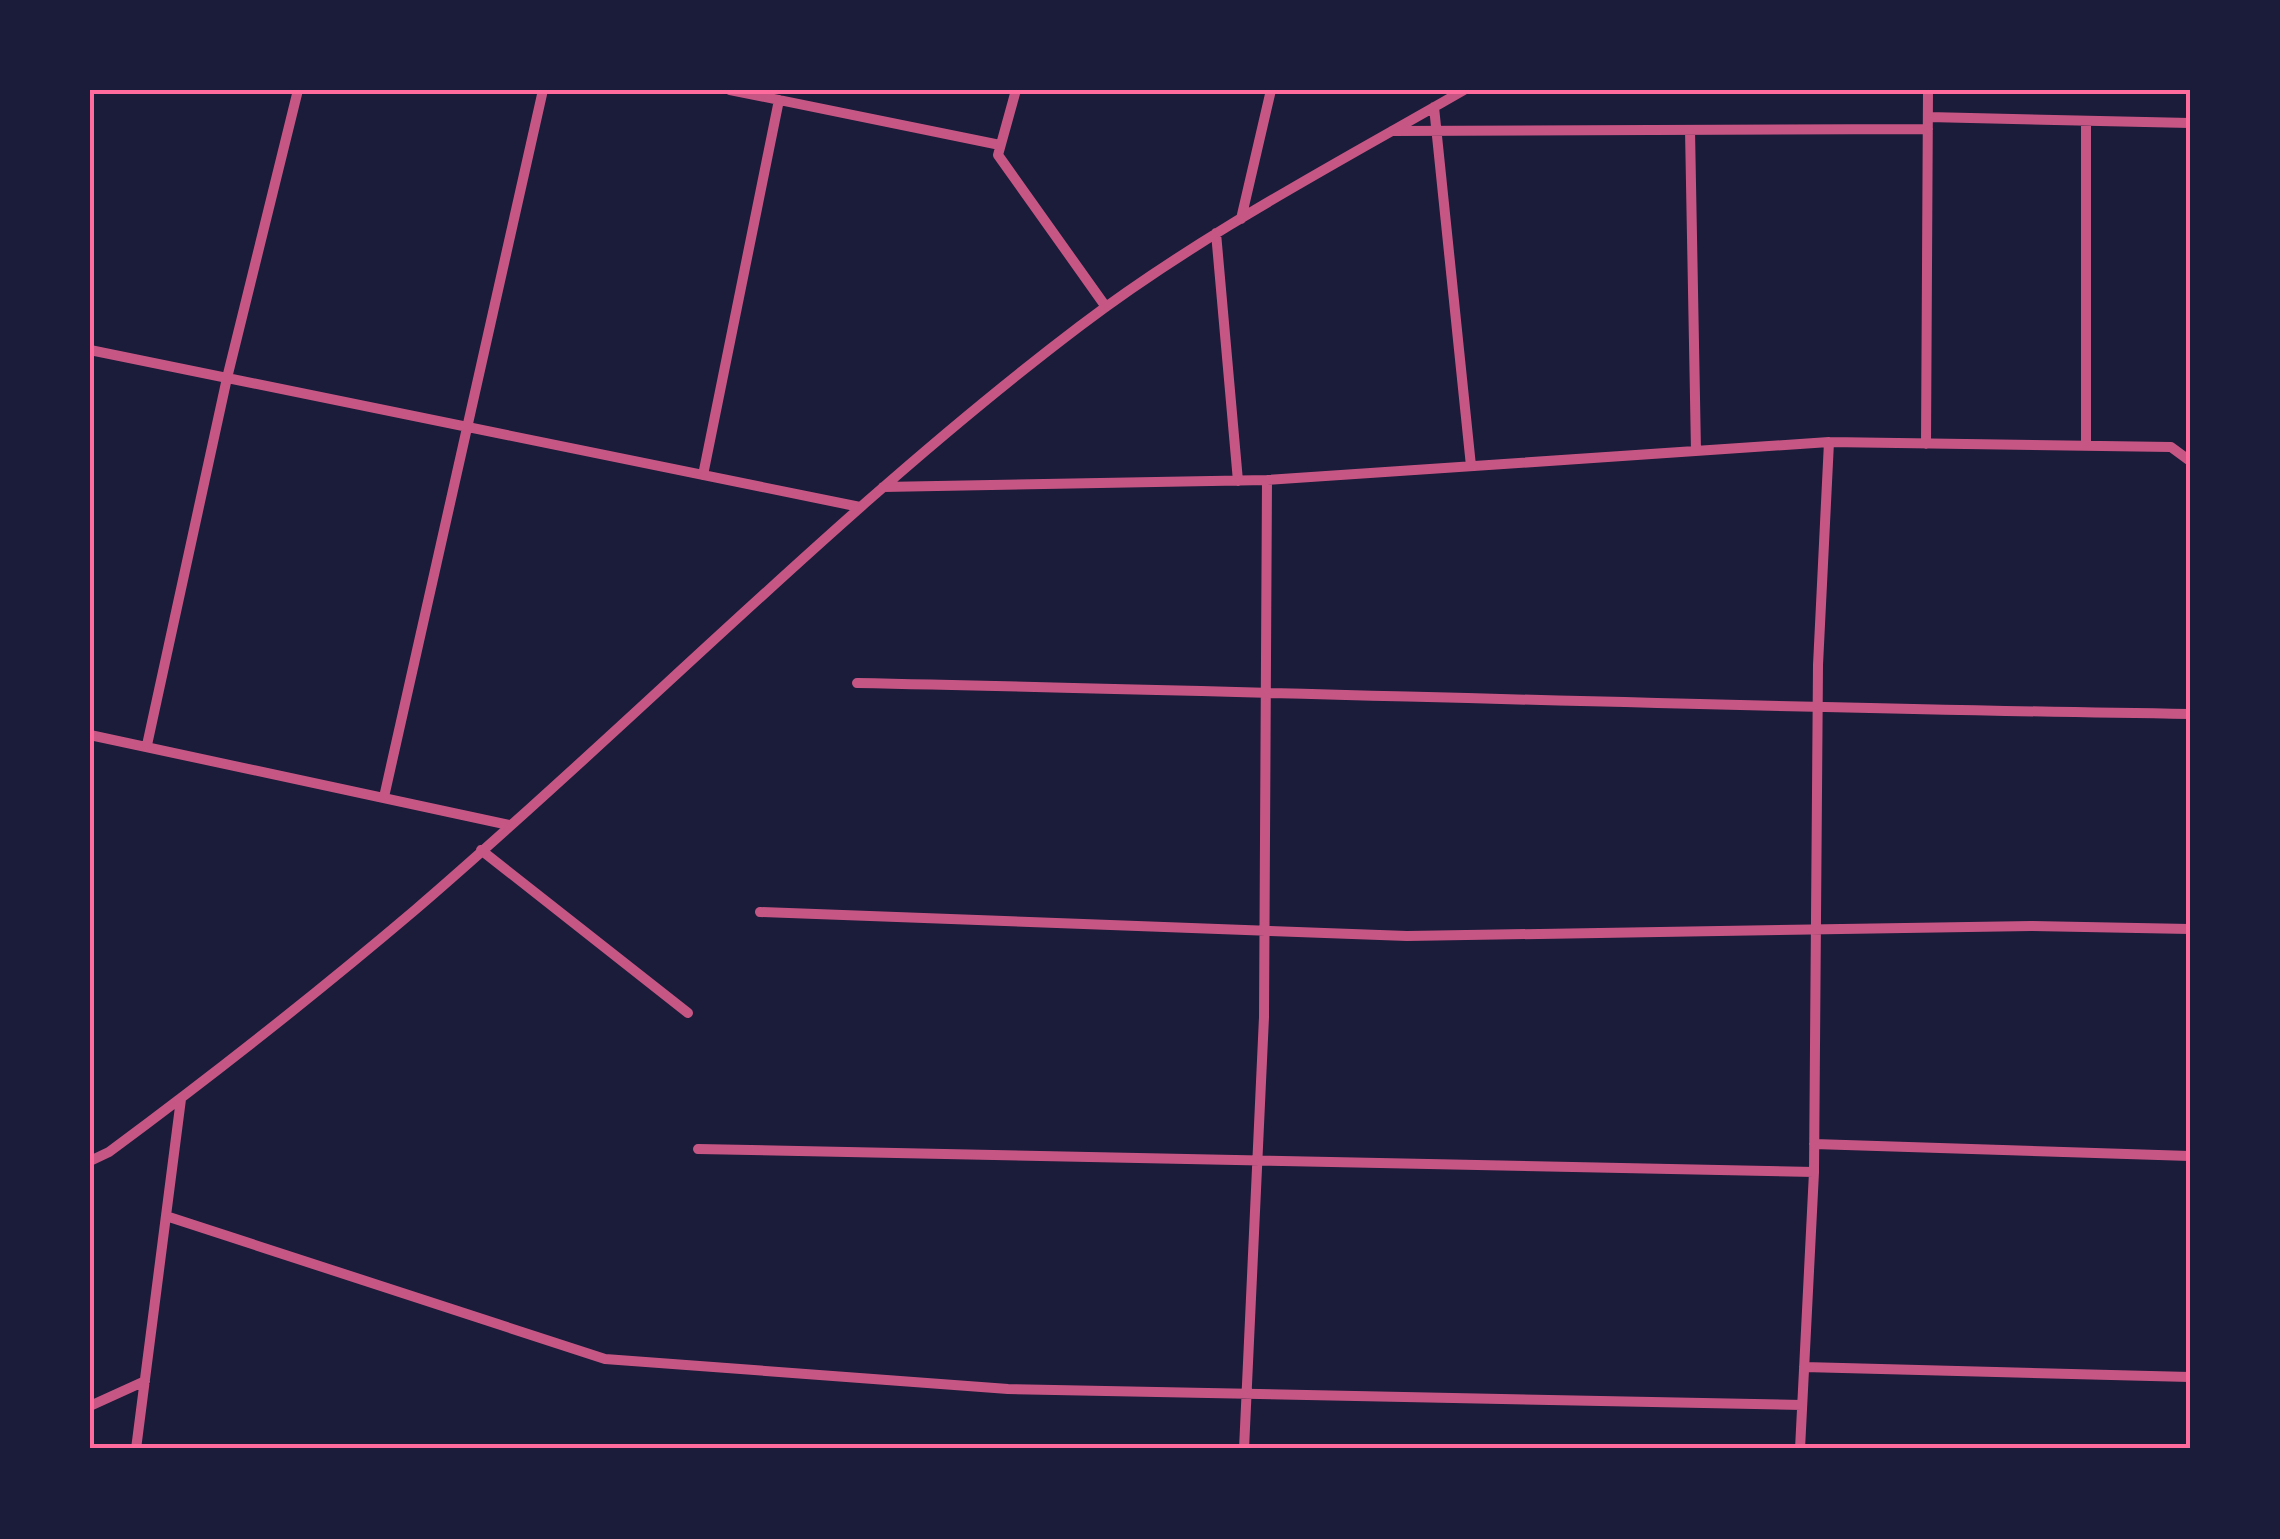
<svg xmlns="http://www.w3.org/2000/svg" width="2280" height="1539" viewBox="0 0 2280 1539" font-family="'Nunito Sans',sans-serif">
  <rect width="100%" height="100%" fill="#1b1b3a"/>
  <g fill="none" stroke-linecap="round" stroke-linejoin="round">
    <path stroke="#c65784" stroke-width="10" d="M730,90l270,55
      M1016,90l-18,65 108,152
      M1434,107l37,359
      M1928,117l262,6
      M1690,130l6,321
      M1392,131l536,-2
      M1241,219l30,-129
      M1216,233l22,248
      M90,350l770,157
      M1926,444l2,-354
      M2086,445v-324
      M703,475l76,-375
      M883,487l384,-7 562,-38 342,5 19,14
      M857,683c445,9 889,25 1333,31
      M90,735l419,90
      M147,745l80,-367 71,-288
      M384,797l159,-707
      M481,850l207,163
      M760,912l647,24 625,-10 158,3
      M1814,1144l376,12
      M698,1149l1116,23
      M90,1161l19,-9c104,-77 207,-158 306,-242 224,-192 429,-405 665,-584 120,-91 254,-161 384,-236
      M166,1216l439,143 403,30 794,16
      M1804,1367l386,10
      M90,1406l55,-25
      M136,1449l45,-350
      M1244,1449l20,-432 3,-537
      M1800,1449l14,-277 4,-507 11,-223"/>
  </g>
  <rect width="2280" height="1539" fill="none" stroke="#1b1b3a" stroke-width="185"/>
  <rect x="92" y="92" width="2096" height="1354" fill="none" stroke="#ff6b9d" stroke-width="4"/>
</svg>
